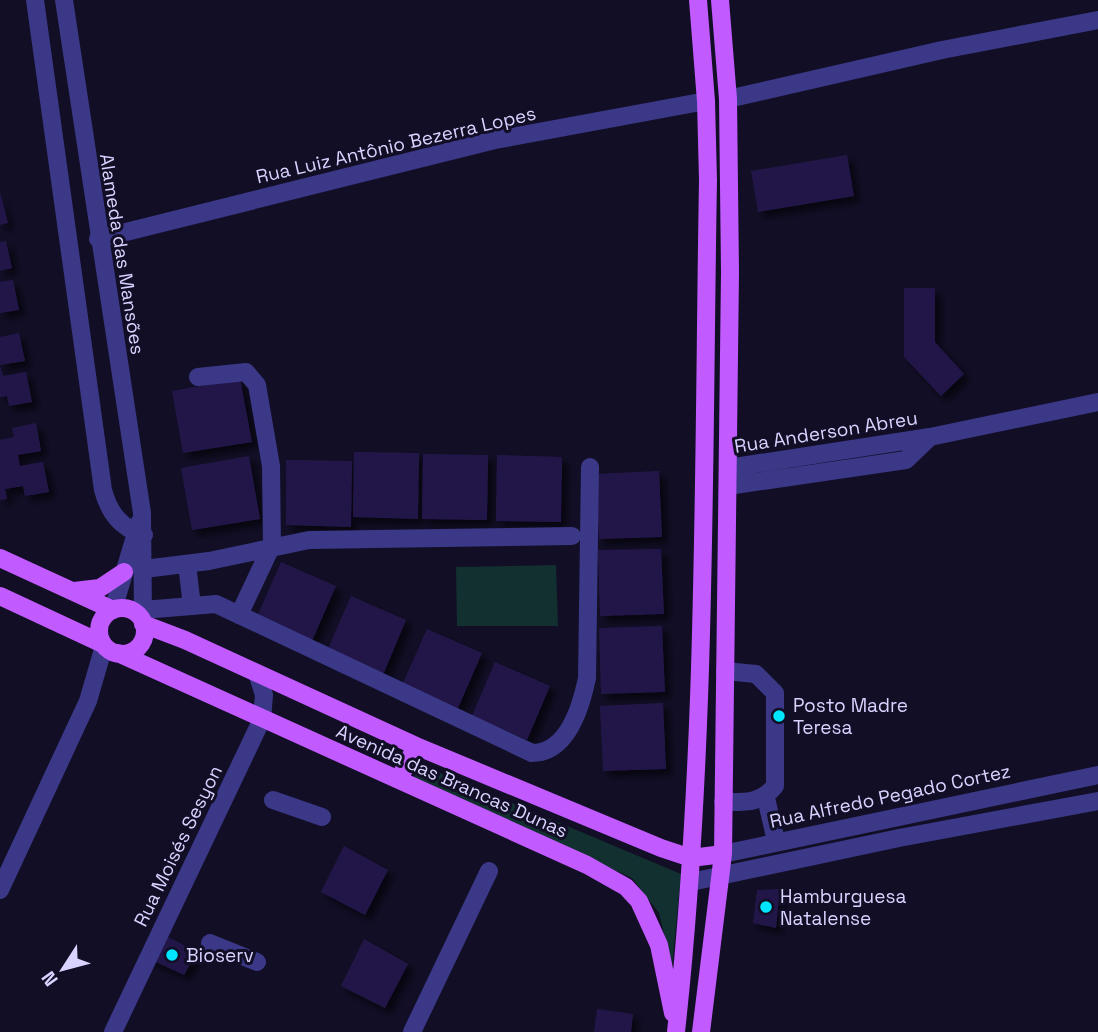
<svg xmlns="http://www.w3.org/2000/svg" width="1098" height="1032" viewBox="0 0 1098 1032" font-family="'Space Grotesk',sans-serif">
  <defs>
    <filter id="shadow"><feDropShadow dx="6" dy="6" stdDeviation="3.5" flood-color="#0009"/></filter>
  </defs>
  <rect width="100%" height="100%" fill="#120e26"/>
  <path fill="#11302f" d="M556,565l2,61h-101l-1,-59z
    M419,764l262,110 -9,94 -13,-55 -27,-35 -218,-100z"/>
  <path fill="#231948" filter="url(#shadow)" d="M847,155l7,41 -96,16 -7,-41z
    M0,192l8,31 -8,2z
    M6,241l6,27 -12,3v-29z
    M13,280l6,30 -19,3v-31z
    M904,288h31v54l29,32 -23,22 -37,-39z
    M19,333l6,28 -25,4v-28z
    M0,366l3,10 23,-4 6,30 -23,4 -2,-10 -7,1z
    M240,379l12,63 -69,11 -11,-62z
    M36,423l5,28 -23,4 2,11 23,-4 6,30 -24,4 -2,-10 -18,3 2,10 -7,1v-60l14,-3 -2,-9z
    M354,452l65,1 -1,66 -65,-2z
    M423,454l65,1 -1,65 -65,-1z
    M497,455l65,2 -1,65 -65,-1z
    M249,456l11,63 -68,11 -11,-62z
    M286,460l66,1 -1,66 -65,-2z
    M659,471l3,66 -63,2 -3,-65z
    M661,549l3,65 -64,2 -2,-66z
    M281,562l55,24 -24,55 -55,-24z
    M351,596l55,24 -23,55 -56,-24z
    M662,626l3,66 -64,2 -2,-66z
    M427,629l55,24 -24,55 -55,-25z
    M495,662l55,24 -23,54 -55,-24z
    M663,703l3,66 -63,2 -3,-65z
    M344,846l44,24 -23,45 -44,-23z
    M780,889l-4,39 -23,-5 4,-33z
    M159,932l38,20 -13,23 -37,-17z
    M364,939l44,25 -23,44 -44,-22z
    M597,1009l36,5 -2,18h-37z"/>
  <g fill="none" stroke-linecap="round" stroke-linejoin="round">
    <path stroke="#3a3887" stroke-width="18" d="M35,0l68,490c6,22 17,38 41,45
      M64,0l78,513 1,106
      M728,99l214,-49 156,-30
      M98,239l397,-99 211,-39
      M198,377l48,-5 11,13 14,81 1,79 -33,70
      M728,468l202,-31 168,-35
      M728,486l178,-26 24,-23
      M187,564l5,42
      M144,569l65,-8 100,-21 263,-4
      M113,610l26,-87
      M143,610l73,-6 316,149c35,0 49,-46 55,-75l3,-211
      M766,798l10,43
      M273,800l49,17
      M723,802c22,0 37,2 52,-16v-93l-19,-19 -31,-3
      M723,854l375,-79
      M691,882l208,-44 199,-37
      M0,890l88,-189 16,-55
      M210,943l47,19
      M113,1032l149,-313 2,-24 -6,-19
      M412,1032l77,-161"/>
    <path stroke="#c15aff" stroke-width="18" d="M0,558l113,52
      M74,591l26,-3 24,-16
      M0,596l103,48
      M99 631a23 23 0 1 1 46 0a23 23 0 1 1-46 0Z
      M143,624l42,16 231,106 245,102 30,10 32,-4
      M118,653l469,212 39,22 13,14 20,44 14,68
      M399,779l17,-33
      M676,1032c31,-283 27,-567 32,-852l-2,-79 -8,-101
      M701,1032l22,-178 7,-582 -2,-173 -8,-99"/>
  </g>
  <g fill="#00e5fe" stroke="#120e26" stroke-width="2.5">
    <circle cx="779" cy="716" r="7"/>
    <circle cx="766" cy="907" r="7"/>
    <circle cx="172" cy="955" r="7"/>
  </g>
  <g text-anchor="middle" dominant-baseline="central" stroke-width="6" stroke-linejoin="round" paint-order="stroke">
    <g font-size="19" fill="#d8d3ff" stroke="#120e26">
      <text transform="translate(396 145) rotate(-13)">Rua Luiz Antônio Bezerra Lopes</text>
      <text transform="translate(122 254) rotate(81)">Alameda das Mansões</text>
      <text transform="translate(826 432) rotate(-9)">Rua Anderson Abreu</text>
      <text transform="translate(452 781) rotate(24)">Avenida das Brancas Dunas</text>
      <text transform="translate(890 796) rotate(-12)">Rua Alfredo Pegado Cortez</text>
      <text transform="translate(178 846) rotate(-64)">Rua Moisés Sesyon</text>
    </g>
    <g font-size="19" fill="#d8d3ff" stroke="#120e26" text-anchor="start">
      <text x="793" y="705">Posto Madre<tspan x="793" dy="22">Teresa</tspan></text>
      <text x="780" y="896">Hamburguesa<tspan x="780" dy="22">Natalense</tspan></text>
      <text x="186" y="955">Bioserv</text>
    </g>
  </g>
  <g transform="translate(63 969) rotate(234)" stroke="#120e26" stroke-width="5" paint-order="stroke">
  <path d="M0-5L12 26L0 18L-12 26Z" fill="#d8d3ff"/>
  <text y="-10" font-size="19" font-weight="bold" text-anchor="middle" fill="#d8d3ff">N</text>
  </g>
</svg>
